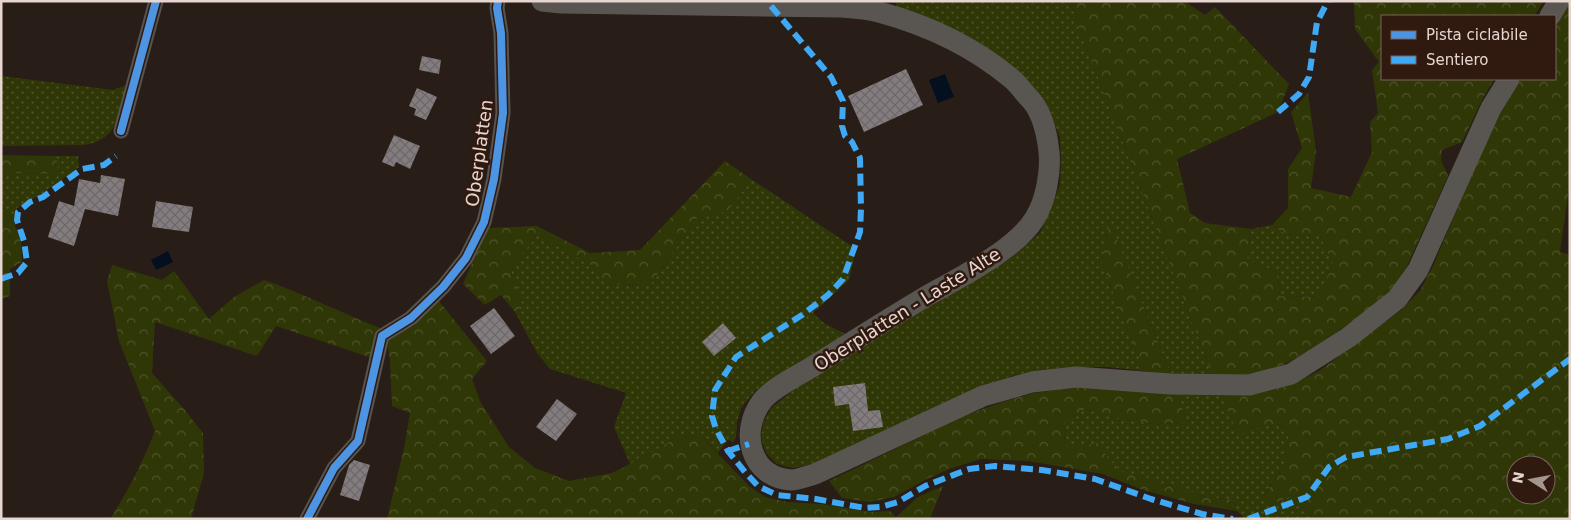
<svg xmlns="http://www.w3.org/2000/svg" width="1571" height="520" viewBox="0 0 1571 520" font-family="'DejaVu Sans',sans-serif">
  <defs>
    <pattern id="grass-dots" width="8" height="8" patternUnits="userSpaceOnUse" patternTransform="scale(1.25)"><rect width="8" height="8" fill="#303707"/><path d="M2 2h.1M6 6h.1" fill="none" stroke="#4e532a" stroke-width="1.8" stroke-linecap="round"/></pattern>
    <pattern id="forest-crowns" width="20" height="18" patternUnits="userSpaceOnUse" patternTransform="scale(1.25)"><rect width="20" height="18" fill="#303707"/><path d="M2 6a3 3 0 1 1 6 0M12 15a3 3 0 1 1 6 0" fill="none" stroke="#4e532a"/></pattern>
    <pattern id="building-cross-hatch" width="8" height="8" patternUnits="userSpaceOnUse" patternTransform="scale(1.25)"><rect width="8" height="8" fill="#847d80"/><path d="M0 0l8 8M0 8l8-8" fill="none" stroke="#6e6869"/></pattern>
  </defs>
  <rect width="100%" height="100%" fill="#291d17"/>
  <path fill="url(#grass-dots)" d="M888,1h182l14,40 129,335 -42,-1 -62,-154 -7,41 24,65 19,44 -37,-4h-35l-61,9 -55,21 -144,67 -20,4 -16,-4 -11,-11 -5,-15 2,-15 8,-15 41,-33 196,-115 32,-27 20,-48 1,-26 -1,-22 -13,-30 -52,-52 -30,-20 -29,-13 -40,-14v-5z
    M1,76l112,14 14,-5c-8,28 -8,55 -43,60l-83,1z
    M56,156h22l1,11 -36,26 -26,15 -3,14 -13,-12v-37l57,1z
    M751,179l105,70 -7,31 -36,33 11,10 23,12 -92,56 -14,17 -4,14 -1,16 -3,4 -5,-2 -10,13 -16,-16 -24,-1 -23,15 -25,13 -16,-37 12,-34 -76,-24 -13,-16 -22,-41 8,-4 -13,-40 28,-33 56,32 13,18 44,-1 45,-65 32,-8z
    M1272,225l13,9 35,2 13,28 -13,33 -40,-1 -3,-24 -30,-12 4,-31z
    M1177,392l44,3 60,26 8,15 -4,15 1,12 -21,30 4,13 24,-11 19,22 -1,2h-66l-8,-8 -3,-11 -33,-4 -19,-9 -22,-3 -18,-8 -22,-4 -14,-16 -42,-9 1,-26 20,-12 23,7 46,8 33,-1z"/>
  <path fill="url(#forest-crowns)" fill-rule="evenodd" d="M1070,1h114l21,14 10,-8 74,77 -11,28 -101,47 13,54 15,10 46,6 -4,31 30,12 3,24 39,1 14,-33 -13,-28 -35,-2 -13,-9 16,-17v-39l14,-21 -11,-36 17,-19 8,58 -5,37 40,9 21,-45 -2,-30 8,-9 -6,-43 7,-8 -24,-33 -1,-28h190l-10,15h-152v63h112l-10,17 -22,46 -20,8 -1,10 7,16 -41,90 -15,23 -22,20 -65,45 -29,14 -28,8h-35l-129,-335z
    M1570,3v179l-10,70 10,3v264h-259l1,-2 -19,-22 -24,11 -4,-12 21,-31 -1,-12 4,-15 -9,-15 -42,14 -17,-40 73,-12 25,-12 81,-60 20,-20 13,-25 51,-120 18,-38 19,-29h34v-52zM1516,465h30v30h-30z
    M1,155l55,1 3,18 -58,-1z
    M725,161l26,18 -23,32 -32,8 -45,65 -44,1 -13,-18 -56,-32 -28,33 13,40 -8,4 -14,-17 -16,10 -22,-21 24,-56 50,-2 53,27 50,-3z
    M1,210l13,12 7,20 1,20 -12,7v27l-9,3z
    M1109,220l62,155 -26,-4 -19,-44 -24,-65z
    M112,265l50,15 12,-9 35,48 25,-22 30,-17c41,14 79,34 119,49l-14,28 -93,-31 -19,30 -102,-34 -3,51 32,36 19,24 1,40 -13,46h-81c18,-28 33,-57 45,-88l-36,-90 -12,-60z
    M439,301l48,60 -15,18 9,24 28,44 26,21 34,13 43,-8 43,-22 23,-15 24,1 47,49 16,11 22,5 35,2 48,8 20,-1 6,6 22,-20 25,-11 -13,33h-543l17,-71 6,-35 -18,-7 -2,-44 -3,-23z
    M1076,387l101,5 10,31 -33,1 -46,-8 -23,-7 -20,12 -1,26 37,-4 5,13 15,16 21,4 18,8 22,3 19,9 33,4 3,11 -43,-7 -51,-14 -40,-16 -75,-13 -47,-2 -32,10 -22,10 -33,18 -24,5 -28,-4 -13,-17 135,-65 38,-14 32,-9z"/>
  <path fill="#040f20" d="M945,74l9,23 -16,6 -9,-23z
    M168,251l5,11 -17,8 -5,-10z"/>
  <path fill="url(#building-cross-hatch)" d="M422,56l19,4 -2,14 -20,-4z
    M906,69l17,36 -59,27 -16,-36z
    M417,88l20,9 -11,23 -12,-5 2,-6 -7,-3z
    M394,135l26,11 -10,23 -14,-7 -2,5 -12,-5z
    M101,175l24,4 -7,37 -33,-7 -11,37 -26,-9 11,-36 15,5 5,-27 21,4z
    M156,201l37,6 -4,25 -37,-5z
    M494,308l21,28 -24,18 -21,-28z
    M723,323l13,15 -22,18 -12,-14z
    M865,383l3,28 12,-1 3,17 -30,4 -4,-27 -14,2 -2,-19z
    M557,399l20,15 -21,27 -20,-14z
    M354,460l16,5 -11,36 -19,-6 9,-30z"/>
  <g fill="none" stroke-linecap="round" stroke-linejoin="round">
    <path stroke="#565450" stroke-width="15" d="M121,131l35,-130
      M307,519l27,-51 24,-27 24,-105 29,-18 32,-31 23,-29 18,-36 10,-43 9,-66 -2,-80 -4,-25 1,-7"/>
    <path stroke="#595651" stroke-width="21" d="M542,1l19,2 279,4c13,1 27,2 39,5 48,13 95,35 133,67 7,6 12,14 19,21 12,14 16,33 18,52 2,20 -3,48 -14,66 -18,31 -78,61 -110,79 -37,22 -73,45 -110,68 -14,9 -43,23 -53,36 -23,31 -12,76 29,79 7,0 17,-4 24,-6l168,-78 49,-14 44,-5 94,7 79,1 42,-11 58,-37 48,-38 21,-29 73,-162 18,-29
      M1550,16l9,-15"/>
    <path stroke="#3fa9f5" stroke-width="6" stroke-dasharray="12 6" stroke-linecap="butt" d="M771,6l60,71 12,24 -1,25 3,10 7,6 8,16 1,51 -1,23 -17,47 -15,16 -26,20 -66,42 -21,33 -3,26 4,13 12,22 17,21 13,14 19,9 39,4 49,9 15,-1 18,-5 27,-16 44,-17 26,-3 47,4 53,9 56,20 51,15 31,5
      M1278,112l21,-18 10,-17 8,-55 11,-21
      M1,279l17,-6 9,-11 -3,-21 -7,-21 1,-8 12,-10 13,-5 39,-28 22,-4 12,-9
      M728,451l21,-7
      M1248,519l59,-22 22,-30 17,-10 102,-18 32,-13 90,-67"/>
    <g stroke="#301a10" stroke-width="11">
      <path id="cycleway" d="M121,131l35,-130
        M307,519l27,-51 24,-27 24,-105 29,-18 32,-31 23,-29 18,-36 10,-43 9,-66 -2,-80 -4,-25 1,-7"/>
    </g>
    <use href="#cycleway" stroke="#4d94e3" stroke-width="8"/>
  </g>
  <g text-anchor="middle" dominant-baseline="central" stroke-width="5" stroke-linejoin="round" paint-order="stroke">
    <g font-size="18" fill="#e6d6cf" stroke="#301a10">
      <text transform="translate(479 153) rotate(-82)">Oberplatten</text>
      <text transform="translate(907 309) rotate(-32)">Oberplatten - Laste Alte</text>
    </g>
  </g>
  <rect width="1571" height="520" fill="none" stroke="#e6d6cf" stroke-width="5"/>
  <rect x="1381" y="15" width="175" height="65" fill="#301a10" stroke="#79655c"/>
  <rect x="1391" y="31" width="25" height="8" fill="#4d94e3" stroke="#79655c"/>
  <text x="1426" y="40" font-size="15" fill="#e6d6cf">Pista ciclabile</text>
  <rect x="1391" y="56" width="25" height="8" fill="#3fa9f5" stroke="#79655c"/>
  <text x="1426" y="65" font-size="15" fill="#e6d6cf">Sentiero</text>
  <g transform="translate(1531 480) rotate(281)"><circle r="24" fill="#301a10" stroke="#79655c"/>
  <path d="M0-4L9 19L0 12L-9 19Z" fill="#a4958f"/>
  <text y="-8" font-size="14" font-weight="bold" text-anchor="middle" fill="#e6d6cf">N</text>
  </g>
</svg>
